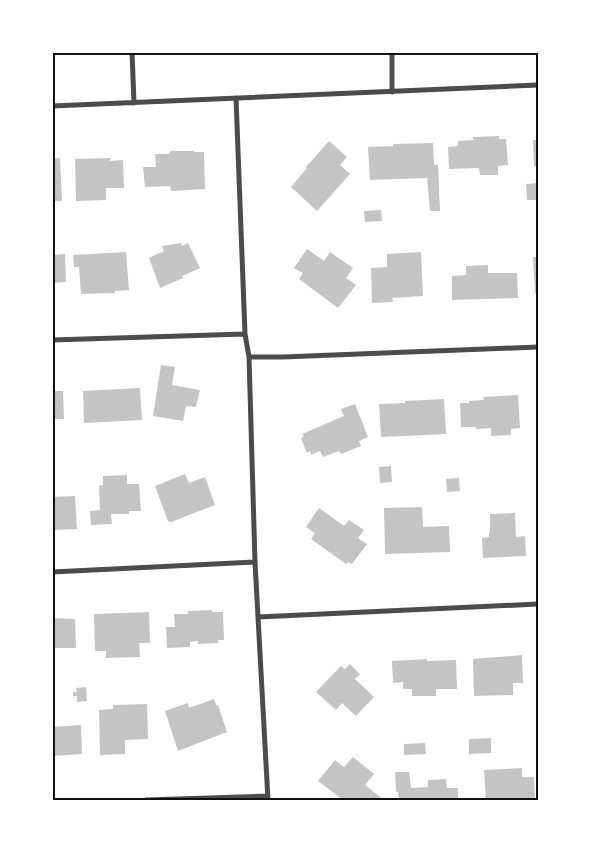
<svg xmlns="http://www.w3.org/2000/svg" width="591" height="853" viewBox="0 0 591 853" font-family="Ubuntu,sans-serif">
  <rect width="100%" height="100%" fill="#fff"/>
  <path fill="#c4c4c4" d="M499,136v3h7l2,26 -10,1v9h-18l-1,-7 -30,1 -1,-22 10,-1v-5l15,-1v-3z
    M533,140h5v26h-4z
    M329,141l18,16 -7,8 10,9 -33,37 -26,-24 16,-19 -1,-1z
    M433,143l1,22h4l2,46h-10l-3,-33 -57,2 -2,-33 25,-1v-2z
    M170,151h24v1h10l1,37 -34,2 -1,-5 -25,1 -2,-20h13l-1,-13h15z
    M60,158l2,43h-10v-42z
    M110,158v3l13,-1 1,28h-18v12l-30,1 -1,-42z
    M536,183v17h-9l-1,-16z
    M381,210l1,11 -17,1 -1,-11z
    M181,243l1,3 6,-3 12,25 -18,8 1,2 -23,10 -11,-30 15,-7 -2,-5z
    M307,249l17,12 6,-9 23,16 -7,10 10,7 -18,23 -39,-29 4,-6 -9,-5z
    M126,252l3,38 -14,1v2l-34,1 -2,-27h-5l-1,-12z
    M421,252l2,44 -31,2 1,4 -21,1 -1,-35 16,-1v-13z
    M65,254l1,28 -14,1v-28z
    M533,257h5v36h-3z
    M488,265v8h29l1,25 -66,2v-24l14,-1v-9z
    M161,365l14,2 -3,18 28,5 -4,17 -10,-1 -3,15 -30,-5z
    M140,388l2,32 -58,3 -1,-32z
    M52,391h11l1,28h-12z
    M518,395l2,33 -9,1v6l-20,1v-8l-15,1v-2h-15l-1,-24h9v-2l15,-1 -1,-3z
    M444,399l2,35 -65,3 -2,-33 26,-1v-2z
    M355,404l13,33 -9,4 2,5 -20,8 -2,-3 -16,6 -3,-6 -9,4 -1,-4 -3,2 -6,-15 3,-2 -2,-2 42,-18 -3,-7z
    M391,466l1,16 -12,1 -1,-16z
    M185,474l4,9 16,-6 10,28 -44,17 -3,-1 -13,-35z
    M127,475v9h12l2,27h-12v3h-18l1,10 -21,1 -1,-14 10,-1 -1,-24 4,-1v-9z
    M459,478l1,13 -13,1 -1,-13z
    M75,496l2,33 -25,1v-33z
    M422,507l1,20 26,-1 1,26 -65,2 -1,-46z
    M319,508l25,18 5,-6 15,10 -6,8 9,6 -15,20 -4,-2 -2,2 -35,-25 4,-6 -9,-6z
    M515,513l1,24 9,-1 1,20 -43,2 -1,-20 7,-1v-4l1,-1v-18z
    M212,610v2h11l1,28h-6v3l-20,1v-3l-8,1v5l-23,1 -1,-21h9l-1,-13h14v-3z
    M149,612l1,31h-11l1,14 -34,1v-7h-11l-1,-37z
    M52,618l23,1 1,29h-24z
    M522,655l1,28h-10v12l-39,1 -1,-37z
    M427,659v2l29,-1 1,29h-21v7h-24v-7h-9v-7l-10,1 -1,-22z
    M350,664l10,10 -5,5 19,18 -18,19 -14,-13 -6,7 -20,-18 25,-26 4,3z
    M86,687l1,14 -10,1v-6h-4v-4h4l-1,-4z
    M214,699l2,6h2l9,27 -49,19 -13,-40 23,-8 1,5z
    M147,704l1,35 -23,1v14l-25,1 -1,-45 14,-1v-4z
    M81,725l1,29 -30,2v-29z
    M491,738v15l-22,1v-15z
    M425,743l1,11 -22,1v-11z
    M353,757l21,17 -9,11 19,15h-41l-25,-19 17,-21 9,7z
    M522,768v9h12l1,23h-49l-2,-30z
    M395,772h14l2,16 17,-1v-7l18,-1 1,9h11v12h-59l-1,-8h-2z"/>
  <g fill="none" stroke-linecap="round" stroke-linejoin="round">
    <path stroke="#4c4c4c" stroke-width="5" d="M132,52l2,51
      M392,52v40
      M236,98l9,236 4,23 6,205 13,238
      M52,106c163,-7 325,-13 486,-21
      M52,340l193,-6
      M249,357h34l255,-10
      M52,572l203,-10
      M258,617l280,-13
      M146,800l122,-4"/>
  </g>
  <rect width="591" height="853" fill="none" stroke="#ffffff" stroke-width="108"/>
  <rect x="54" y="54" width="483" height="745" fill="none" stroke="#111" stroke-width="2"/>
</svg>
